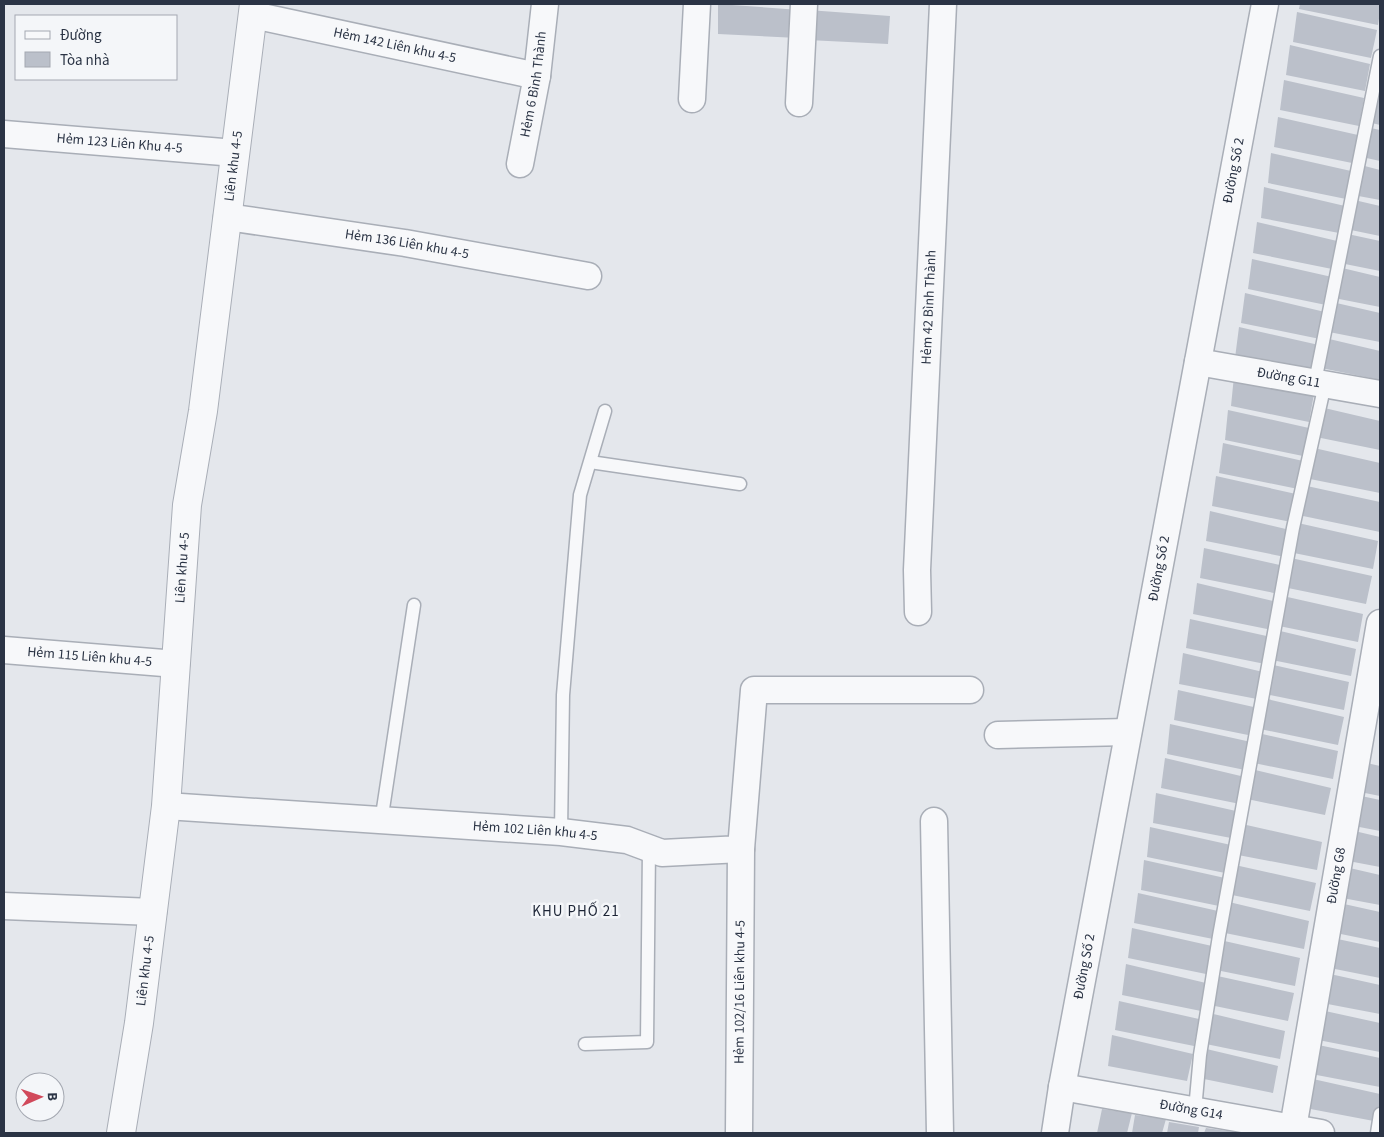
<svg xmlns="http://www.w3.org/2000/svg" width="1384" height="1137" viewBox="0 0 1384 1137" font-family="'Source Sans 3',sans-serif">
  <rect width="100%" height="100%" fill="#e4e7ec"/>
  <path fill="#bbc0ca" d="M718,4l82,6 -2,28 -80,-4z
    M1300,4h80v8l-2,13 -79,-16z
    M808,10l82,6 -2,28 -80,-4z
    M1297,12l80,18 -6,28 -78,-16z
    M1290,45l80,19 -5,27 -79,-16z
    M1284,80l80,18 -5,28 -79,-16z
    M1372,92l8,2v31l-12,-3z
    M1278,117l80,18 -6,28 -78,-16z
    M1366,127l14,3v31l-18,-4z
    M1271,153l80,18 -5,28 -78,-16z
    M1357,164l23,6v30l-27,-5z
    M1264,187l81,19 -6,27 -78,-15z
    M1350,199l30,7v30l-34,-7z
    M1257,222l80,19 -5,28 -79,-16z
    M1343,233l37,8v30l-40,-8z
    M1252,259l80,18 -6,28 -78,-16z
    M1338,267l42,10v30l-46,-9z
    M1245,293l80,19 -5,27 -79,-16z
    M1332,302l48,11v29l-51,-10z
    M1239,327l80,18 -5,28 -79,-15z
    M1325,338l55,13v29l-59,-12z
    M1234,376l80,18 -5,28 -78,-16z
    M1320,407l60,14v29l-64,-13z
    M1228,410l81,18 -6,28 -78,-16z
    M1223,443l80,18 -5,28 -79,-16z
    M1314,448l66,15v30l-70,-14z
    M1216,476l80,18 -5,28 -79,-16z
    M1307,486l73,16v30l-77,-16z
    M1210,511l80,19 -5,27 -79,-16z
    M1298,523l80,18 -5,28 -79,-16z
    M1204,548l80,18 -5,28 -79,-16z
    M1291,558l81,18 -6,28 -78,-16z
    M1197,583l80,19 -5,28 -79,-16z
    M1283,596l80,18 -5,28 -79,-16z
    M1190,619l81,18 -6,27 -79,-16z
    M1276,630l80,19 -5,27 -79,-16z
    M1183,653l80,19 -6,27 -78,-15z
    M1269,664l80,18 -5,28 -79,-16z
    M1178,690l80,18 -5,28 -79,-16z
    M1263,698l81,19 -6,28 -78,-16z
    M1170,724l81,18 -6,28 -78,-16z
    M1258,733l80,18 -5,28 -79,-16z
    M1165,758l80,19 -5,27 -79,-16z
    M1358,761l22,5v30l-25,-5z
    M1251,769l80,19 -6,27 -78,-16z
    M1156,793l80,18 -5,27 -78,-15z
    M1352,794l28,6v31l-31,-6z
    M1242,824l80,18 -5,28 -79,-15z
    M1150,827l81,18 -6,28 -78,-16z
    M1346,829l34,8v30l-37,-7z
    M1144,860l81,18 -6,28 -78,-16z
    M1235,865l81,18 -6,28 -78,-16z
    M1341,866l39,9v30l-43,-8z
    M1138,893l80,18 -5,28 -79,-16z
    M1229,902l80,19 -5,28 -79,-16z
    M1335,902l45,10v30l-49,-10z
    M1132,928l80,18 -6,28 -78,-16z
    M1328,937l52,11v30l-55,-11z
    M1220,940l80,18 -5,28 -79,-16z
    M1126,964l80,19 -5,28 -79,-16z
    M1321,972l59,13v29l-63,-12z
    M1213,975l81,18 -6,28 -78,-16z
    M1119,1001l80,18 -5,27 -79,-16z
    M1316,1009l64,14v29l-67,-13z
    M1205,1012l80,19 -5,28 -79,-16z
    M1112,1035l81,19 -6,27 -79,-15z
    M1309,1043l71,15v29l-74,-14z
    M1198,1047l80,19 -5,27 -79,-16z
    M1304,1077l76,17 -1,28 -79,-15z
    M1102,1109l30,4 -5,20h-30z
    M1135,1115l31,4 -4,14h-30z
    M1169,1122l30,5 -1,6h-31z
    M1206,1128l29,4v1h-31z"/>
  <g fill="none" stroke-linecap="round" stroke-linejoin="round">
    <g stroke="#a9aeb7" stroke-width="15">
      <path id="service" d="M1315,382l65,-326
        M590,462l150,22
        M381,822l33,-217
        M561,832l2,-137 17,-200 25,-84
        M585,1044l62,-2 2,-194
        M1195,1110l5,-55 19,-119 74,-408 32,-144
        M1377,1133l3,-19"/>
    </g>
    <g stroke="#a9aeb7" stroke-width="29">
      <g id="minor">
        <path id="s1" d="M253,15l284,61"/>
        <path d="M692,99l5,-95"/>
        <path d="M799,103l5,-99"/>
        <path id="s2" d="M4,134l231,19"/>
        <path id="s3" d="M520,164l17,-88 8,-72"/>
        <path id="s4" d="M227,217l178,26 183,33"/>
        <path id="s5" d="M1198,362l182,32"/>
        <path id="s6" d="M918,612l-1,-42 26,-566"/>
        <path id="s7" d="M4,650l172,14"/>
        <path d="M998,735l130,-3"/>
        <path id="s8" d="M166,806l395,26 66,8 35,13 79,-4 13,-159h216"/>
        <path d="M934,821l6,312"/>
        <path d="M4,906l149,6"/>
        <path id="s9" d="M1062,1087l259,46"/>
        <path id="s10" d="M1293,1128l87,-505"/>
        <path id="s11" d="M739,1133l2,-284"/>
        <path id="s12" d="M1055,1133l7,-46 203,-1083"/>
      </g>
    </g>
    <g stroke="#a9aeb7" stroke-width="30">
      <g id="tertiary">
        <path id="s13" d="M121,1133l18,-110 27,-217 21,-301 16,-94 51,-407"/>
      </g>
    </g>
    <use href="#service" stroke="#f7f8fa" stroke-width="12"/>
    <use href="#minor" stroke="#f7f8fa" stroke-width="26"/>
    <use href="#tertiary" stroke="#f7f8fa" stroke-width="28"/>
  </g>
  <g text-anchor="middle" dominant-baseline="central" stroke-width="5" stroke-linejoin="round" paint-order="stroke">
    <g font-size="14" fill="#2b3445" stroke="#f4f6f9">
      <text stroke="none"><textPath href="#s1" startOffset="145">Hẻm 142 Liên khu 4-5</textPath></text>
      <text stroke="none"><textPath href="#s3" startOffset="81">Hẻm 6 Bình Thành</textPath></text>
      <text stroke="none"><textPath href="#s2" startOffset="116">Hẻm 123 Liên Khu 4-5</textPath></text>
      <text stroke="none"><textPath href="#s13" startOffset="974">Liên khu 4-5</textPath></text>
      <text stroke="none"><textPath href="#s12" startOffset="979">Đường Số 2</textPath></text>
      <text stroke="none"><textPath href="#s4" startOffset="182">Hẻm 136 Liên khu 4-5</textPath></text>
      <text stroke="none"><textPath href="#s6" startOffset="305">Hẻm 42 Bình Thành</textPath></text>
      <text stroke="none"><textPath href="#s5" startOffset="92">Đường G11</textPath></text>
      <text stroke="none"><textPath href="#s13" startOffset="569">Liên khu 4-5</textPath></text>
      <text stroke="none"><textPath href="#s12" startOffset="574">Đường Số 2</textPath></text>
      <text stroke="none"><textPath href="#s7" startOffset="86">Hẻm 115 Liên khu 4-5</textPath></text>
      <text stroke="none"><textPath href="#s8" startOffset="370">Hẻm 102 Liên khu 4-5</textPath></text>
      <text stroke="none"><textPath href="#s10" startOffset="256">Đường G8</textPath></text>
      <text stroke="none"><textPath href="#s12" startOffset="169">Đường Số 2</textPath></text>
      <text stroke="none"><textPath href="#s13" startOffset="164">Liên khu 4-5</textPath></text>
      <text stroke="none"><textPath href="#s11" startOffset="141">Hẻm 102/16 Liên khu 4-5</textPath></text>
      <text stroke="none"><textPath href="#s9" startOffset="131">Đường G14</textPath></text>
    </g>
    <g font-size="15" letter-spacing="1" fill="#1d2536" stroke="#f4f6f9">
      <text x="576" y="911">KHU PHỐ 21</text>
    </g>
  </g>
  <rect width="1384" height="1137" fill="none" stroke="#2b3445" stroke-width="10"/>
  <rect x="15" y="15" width="162" height="65" fill="#f4f6f9" stroke="#a4a8b1"/>
  <rect x="25" y="31" width="25" height="8" fill="#f7f8fa" stroke="#a4a8b1"/>
  <text x="60" y="40" font-size="15" fill="#2b3445">Đường</text>
  <rect x="25" y="52" width="25" height="15" fill="#bbc0ca" stroke="#a4a8b1"/>
  <text x="60" y="65" font-size="15" fill="#2b3445">Tòa nhà</text>
  <g transform="translate(40 1097) rotate(88)"><circle r="24" fill="#f4f6f9" stroke="#a4a8b1"/>
  <path d="M0-4L9 19L0 12L-9 19Z" fill="#d1495b"/>
  <text y="-8" font-size="14" font-weight="bold" text-anchor="middle" fill="#2b3445">B</text>
  </g>
</svg>
